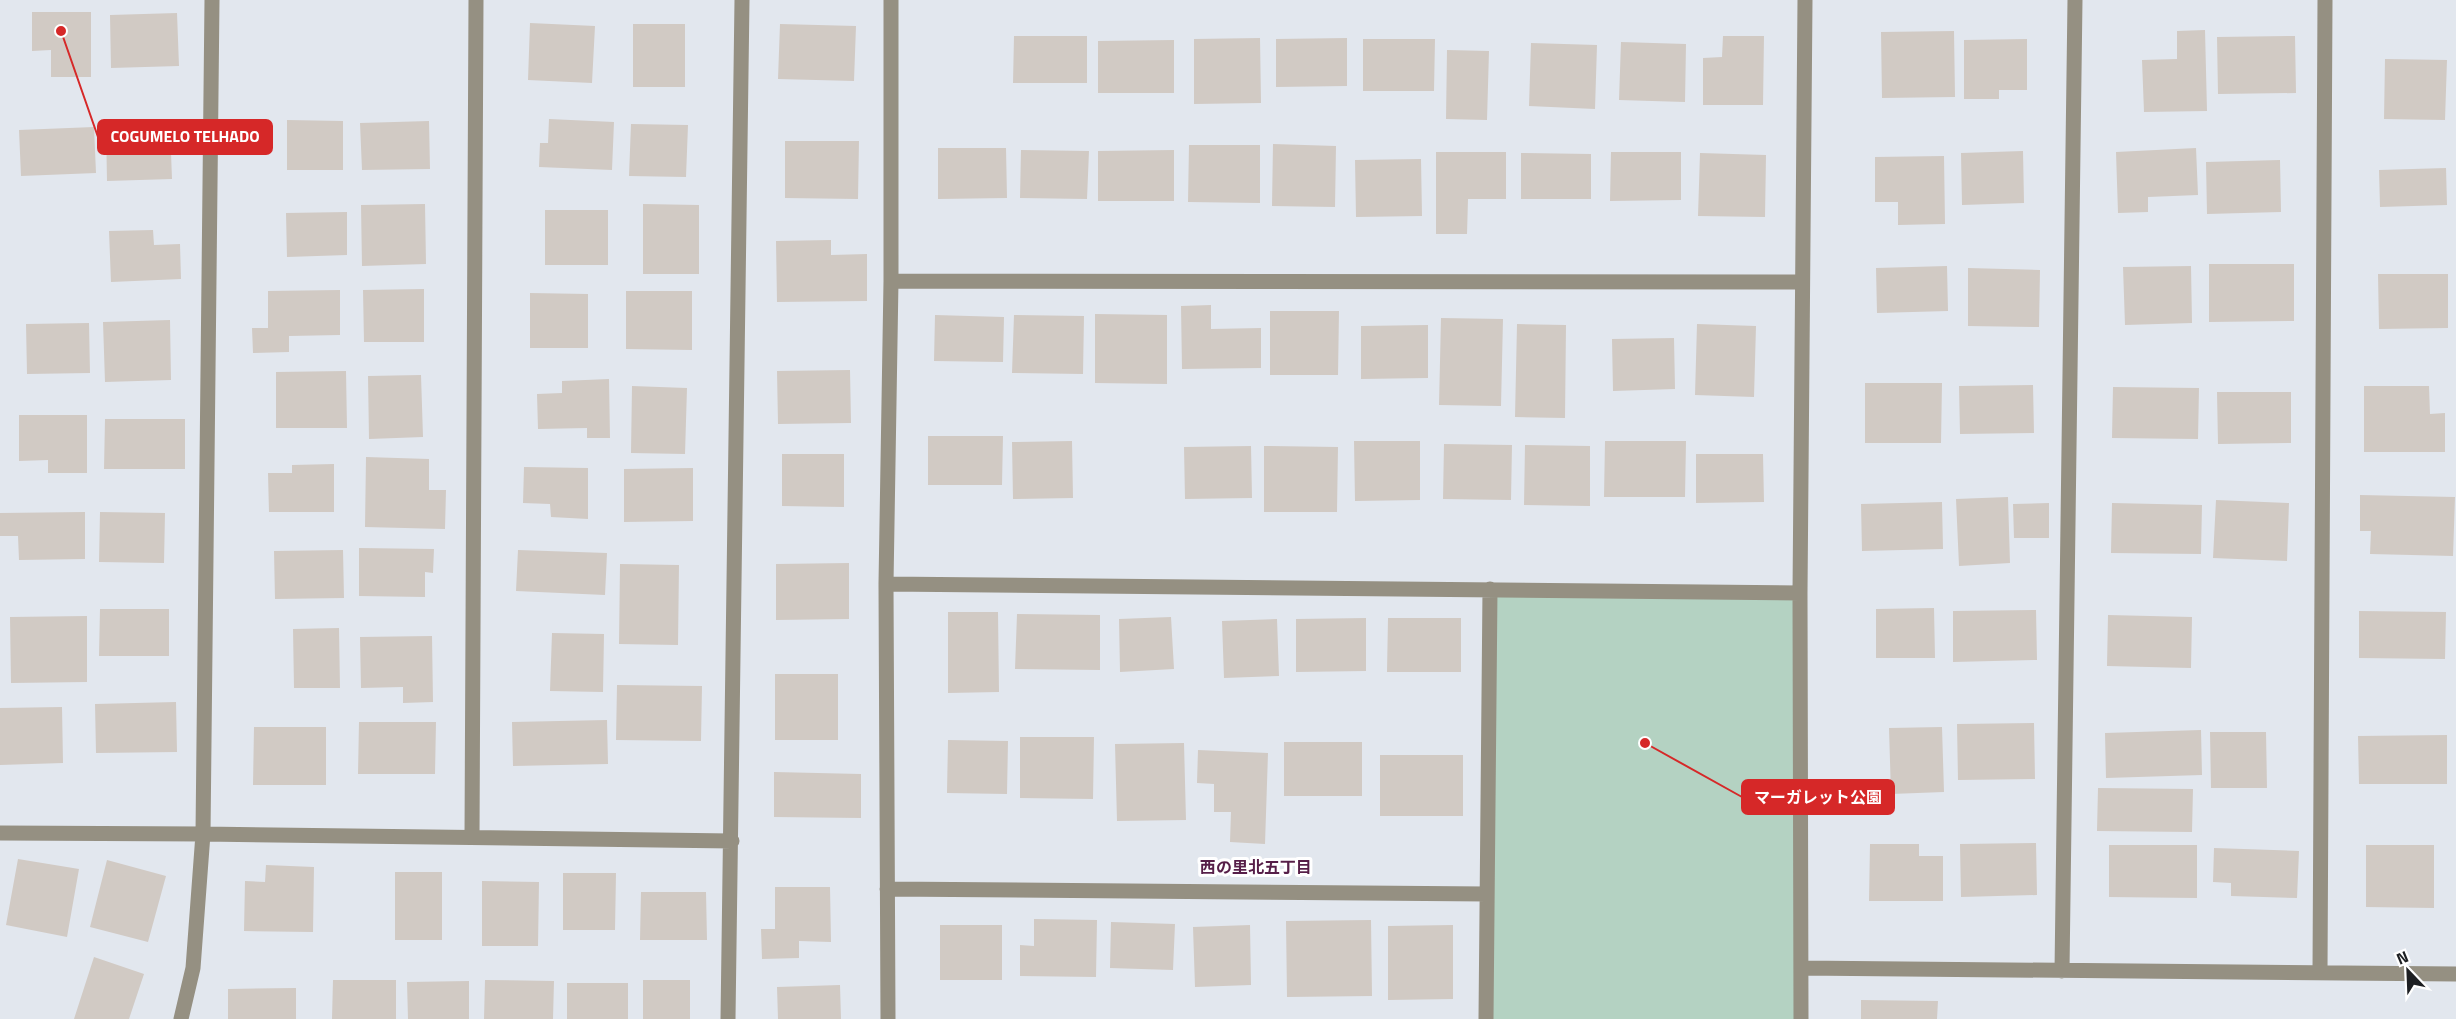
<svg xmlns="http://www.w3.org/2000/svg" width="2456" height="1019" viewBox="0 0 2456 1019" font-family="'Titillium Web','Noto Sans JP',sans-serif">
  <rect width="100%" height="100%" fill="#e2e7ee"/>
  <path fill="#b4d2c2" d="M1490,589l310,4 1,426h-315z"/>
  <path fill="#d1cac4" d="M32,12h59v65h-40v-27l-19,1z
    M177,13l2,53 -68,2 -1,-53z
    M530,23l65,3 -3,57 -64,-3z
    M633,24h52v63h-52z
    M780,24l76,2 -2,55 -76,-2z
    M2205,30l2,81 -63,1 -2,-52 35,-1v-28z
    M1954,31l1,66 -73,1 -1,-66z
    M1014,36h73v47h-74z
    M1723,36h41l-1,69h-60v-47l19,-1z
    M2295,36l1,57 -78,1 -1,-57z
    M1260,38l1,65 -67,1v-65z
    M1347,38v48l-71,1v-48z
    M1363,39h72l-1,52h-71z
    M2027,39v51h-28v9h-35v-59z
    M1174,40v53h-76v-52z
    M1621,42l65,2 -1,58 -66,-2z
    M1531,43l66,2 -2,64 -66,-3z
    M1447,50l42,1 -2,69 -41,-1z
    M2385,59l62,1 -2,60 -61,-1z
    M549,119l65,3 -2,48 -73,-3 1,-24h8z
    M287,120l56,1v49h-56z
    M429,121l1,48 -68,1 -2,-47z
    M631,124l57,1 -2,52 -57,-1z
    M170,126l2,53 -65,2 -1,-54z
    M94,127l2,46 -75,3 -2,-46z
    M785,141h74l-1,58 -73,-1z
    M1273,144l63,2 -1,61 -63,-1z
    M1189,145h71v58l-72,-1z
    M938,148h68l1,50 -69,1z
    M2196,148l2,47 -50,2v15l-30,1 -2,-61z
    M1021,150l68,1 -2,48 -67,-1z
    M1174,150v51h-76v-50z
    M2023,151l1,52 -62,2 -1,-52z
    M1436,152h70v47h-38l-1,35h-31z
    M1611,152h70v48l-71,1z
    M1521,153l70,1v45h-70z
    M1700,153l66,2 -1,62 -67,-1z
    M1944,156l1,68 -47,1v-23h-23v-45z
    M1421,159l1,57 -66,1 -1,-57z
    M2280,160l1,52 -74,2 -1,-52z
    M2446,168l1,37 -67,2 -1,-37z
    M425,204l1,60 -64,2 -1,-61z
    M643,204l56,1v69h-56z
    M545,210h63v55h-63z
    M347,212v43l-60,2 -1,-44z
    M153,230l1,15 26,-1 1,35 -70,3 -2,-51z
    M831,240v15l36,-1v47l-90,1 -1,-61z
    M2209,264h85v57l-85,1z
    M1947,266l1,45 -71,2 -1,-45z
    M2191,266l1,57 -67,2 -2,-58z
    M1968,268l72,2 -1,57 -71,-1z
    M2378,274h70v54l-69,1z
    M424,289v53h-60l-1,-52z
    M340,290v45l-51,1v16l-36,1 -1,-25h16v-37z
    M626,291h66v59l-66,-1z
    M530,293l58,1v54h-58z
    M1211,305v24l50,-1v40l-79,1 -1,-63z
    M1270,311h69l-1,64h-68z
    M1095,314l72,1v69l-72,-1z
    M935,315l69,2 -1,45 -69,-1z
    M1014,315l70,1 -1,58 -71,-1z
    M1441,318l62,1 -2,87 -62,-1z
    M170,320l1,60 -66,2 -2,-60z
    M89,323l1,50 -63,1 -1,-50z
    M1517,324l49,1 -1,93 -50,-1z
    M1697,324l59,2 -2,71 -59,-2z
    M1428,325v53l-67,1v-53z
    M1674,338l1,51 -62,2 -1,-52z
    M850,370l1,53 -73,1 -1,-53z
    M346,371l1,57h-71v-56z
    M421,375l2,62 -54,2 -1,-63z
    M609,379l1,59h-23v-10l-49,1 -1,-35 25,-1v-12z
    M1865,383h77l-1,60h-76z
    M2033,385l1,48 -74,1 -1,-48z
    M632,386l55,2 -2,66 -54,-1z
    M2364,386h65l1,28 15,-1v39h-81z
    M2113,387l86,1 -1,51 -86,-1z
    M2217,392h74v51l-73,1z
    M19,415h68v58h-39v-13l-29,1z
    M105,419h80v50h-81z
    M928,436h75l-1,49h-74z
    M1072,441l1,57 -60,1 -1,-57z
    M1354,441h66v59l-65,1z
    M1605,441h81l-1,56h-81z
    M1444,444l68,1 -1,55 -68,-1z
    M1525,445l65,1v60l-66,-1z
    M1251,446l1,52 -67,1 -1,-52z
    M1264,446l74,1 -1,65h-73z
    M782,454h62v53l-62,-1z
    M1696,454h67l1,48 -68,1z
    M366,457l63,2v31h17l-1,39 -80,-2z
    M334,464v48h-65l-1,-39h24v-8z
    M524,467l64,1v51l-37,-2 -1,-13 -27,-1z
    M693,468v53l-69,1v-53z
    M2360,495l95,2 -2,59 -83,-2 1,-23h-11z
    M2008,497l2,66 -51,3 -3,-67z
    M2216,500l73,3 -2,58 -74,-3z
    M1942,502l1,47 -81,2 -1,-47z
    M2049,503v35h-35l-1,-34z
    M2112,503l90,2 -1,49 -90,-1z
    M85,512v47l-66,1 -1,-24h-18v-23z
    M100,512l65,1 -1,50 -65,-1z
    M359,548l75,1 -1,24 -8,-1v25l-66,-1z
    M343,550l1,48 -69,1 -1,-48z
    M518,550l89,3 -2,42 -89,-4z
    M849,563v56l-73,1v-56z
    M620,564l59,1 -1,80 -59,-1z
    M1934,608l1,50h-59v-49z
    M100,609h69v47h-70z
    M2036,610l1,50 -84,2v-51z
    M2359,611l87,1 -1,47 -86,-1z
    M948,612h50l1,80 -51,1z
    M1017,614l83,1v55l-85,-1z
    M2108,615l84,2 -1,51 -84,-2z
    M87,616v66l-76,1 -1,-66z
    M1171,617l3,52 -54,3 -1,-53z
    M1366,618v53l-70,1v-53z
    M1388,618h73v54h-74z
    M1277,619l2,57 -55,2 -2,-57z
    M339,628l1,60h-46l-1,-59z
    M552,633l52,1 -1,58 -53,-1z
    M432,636l1,66 -30,1v-16l-42,1 -1,-51z
    M775,674h63v66h-63z
    M617,685l85,1 -1,55 -85,-1z
    M176,702l1,50 -81,1 -1,-49z
    M62,707l1,56 -63,2v-57z
    M607,720l1,44 -95,2 -1,-44z
    M359,722h77l-1,52h-77z
    M2034,723l1,56 -77,1 -1,-56z
    M254,727h72v58h-73z
    M1942,727l2,65 -53,2 -2,-66z
    M2201,730l1,45 -96,3 -1,-45z
    M2210,732h56l1,56h-56z
    M2447,735v49h-88l-1,-48z
    M1020,737h74l-1,62 -73,-1z
    M948,740l60,1 -1,53 -60,-1z
    M1284,742h78v54h-78z
    M1184,743l2,77 -69,1 -2,-77z
    M1198,750l70,3 -3,91 -35,-2 1,-30h-17v-28l-17,-1z
    M1380,755h83v61h-83z
    M774,772l87,2v44l-87,-1z
    M2098,788l95,1 -1,43 -95,-1z
    M2036,843l1,52 -76,2 -1,-53z
    M1870,844h49v12h24v45h-74z
    M2109,845h88v53l-88,-1z
    M2366,845h68v63l-68,-1z
    M2214,848l85,3 -2,47 -66,-2v-13l-18,-1z
    M18,859l61,10 -12,68 -61,-12z
    M107,860l59,16 -18,66 -58,-15z
    M266,865l48,2 -1,65 -69,-1 1,-50 20,1z
    M395,872h47v68h-47z
    M563,873h53l-1,57h-52z
    M482,881l57,1 -1,64h-56z
    M775,887h55l1,55 -32,-1v17l-37,1 -1,-30h14z
    M641,892h65l1,48h-67z
    M1034,919l63,1 -1,57 -76,-1v-31l14,1z
    M1371,920l1,76 -85,1 -1,-76z
    M1111,922l64,2 -2,46 -63,-2z
    M940,925h62v55h-62z
    M1250,925l1,60 -56,2 -2,-60z
    M1453,925v74l-65,1v-74z
    M94,957l50,17 -15,45h-55z
    M333,980h63v39h-64z
    M485,980l69,1 -1,38h-69z
    M643,980h47v39h-47z
    M469,981v38h-61l-1,-37z
    M567,983h61v36h-61z
    M840,985l1,34h-63l-1,-32z
    M296,988v31h-68v-30z
    M1861,1000l77,1 -1,18h-76z"/>
  <g fill="none" stroke-linecap="round" stroke-linejoin="round">
    <path stroke="#959082" stroke-width="15" d="M891,281l911,1
      M886,584l914,9
      M0,833l203,1 529,7
      M472,837l4,-837
      M887,889l600,5
      M1801,968l655,6
      M2062,971l13,-971
      M2320,973l5,-973
      M181,1019l12,-51 10,-134 9,-834
      M728,1019l14,-1019
      M888,1019l-2,-435 5,-303v-281
      M1486,1019l4,-430
      M1801,1019l-1,-426 5,-593"/>
  </g>
  <g text-anchor="middle" dominant-baseline="central" stroke-width="6" stroke-linejoin="round" paint-order="stroke">
    <g font-size="16" font-weight="bold" fill="#561e48" stroke="#fff">
      <text x="1256" y="867">西の里北五丁目</text>
    </g>
  </g>
  <path fill="none" stroke="#d62828" stroke-width="2" d="M61 31L98 137M1645 743L1742 797"/>
  <g fill="#d62828" stroke="#fff" stroke-width="2">
    <circle cx="61" cy="31" r="6"/>
    <circle cx="1645" cy="743" r="6"/>
  </g>
  <g fill="#d62828" stroke="#d62828" stroke-width="2">
    <rect x="98" y="120" width="174" height="34" rx="6"/>
    <rect x="1742" y="780" width="152" height="34" rx="6"/>
  </g>
  <g font-size="16" text-anchor="middle" font-weight="bold" fill="#fff">
    <text x="185" y="142">COGUMELO TELHADO</text>
    <text x="1818" y="803">マーガレット公園</text>
  </g>
  <g transform="translate(2408 971) rotate(337)" stroke="#ffffff" stroke-width="4.5" paint-order="stroke">
  <path d="M0-4.5L10 22L0 15L-10 22Z" fill="#1d1f22"/>
  <text y="-9" font-size="16" font-weight="bold" text-anchor="middle" fill="#1d1f22">N</text>
  </g>
</svg>
